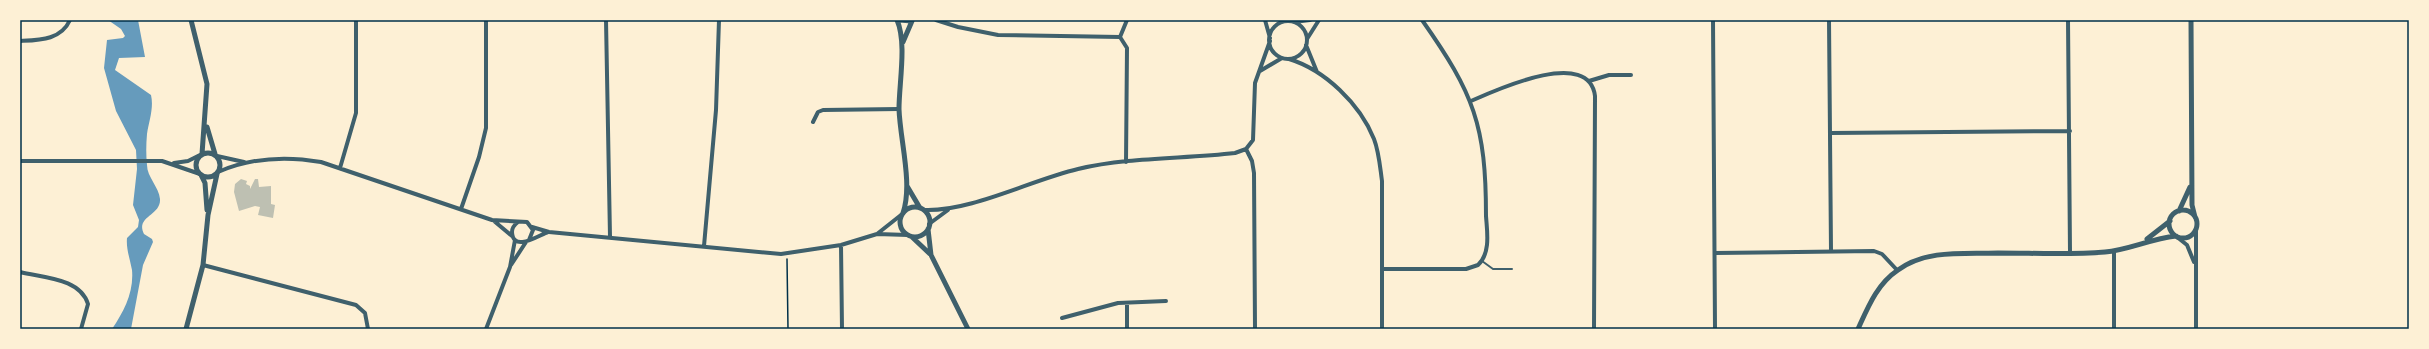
<svg xmlns="http://www.w3.org/2000/svg" width="2429" height="349" viewBox="0 0 2429 349" font-family="'Roboto Condensed',sans-serif">
  <rect width="100%" height="100%" fill="#fdf0d5"/>
  <path fill="#669bbc" d="M108,20h30l7,37 -26,1 -4,12 36,25c3,13 -2,26 -4,39 -1,11 -1,21 0,31 0,12 12,22 13,34 1,17 -25,17 -16,35l8,5 1,3 -10,23 -12,64h-19c12,-18 22,-37 20,-59 -2,-11 -6,-21 -5,-32l11,-11 1,-7 -6,-15 4,-36 -1,-19 -20,-39 -12,-43 3,-28 16,-2 2,-2 -4,-7z"/>
  <path fill="#bec0b2" d="M241,179l6,2 -1,3 4,2v3l5,-10h3l1,8 12,-1v18l4,1 -2,13 -15,-3 2,-8 -5,-1 -16,5 -5,-19 1,-8z"/>
  <g fill="none" stroke-linecap="round" stroke-linejoin="round">
    <path stroke="#003049" stroke-width="1.5" d="M787,259l1,70"/>
    <path stroke="#3f606c" stroke-width="2" d="M1482,261l11,8h19"/>
    <path stroke="#3f606c" stroke-width="4" d="M606,20l4,217
      M936,20l22,7 40,8 122,2
      M1265,20l5,18
      M1713,20l2,309
      M1829,20l2,231
      M2068,20l2,233
      M1269 40a19 19 0 1 1 38 0a19 19 0 1 1-38 0Z
      M1294,22l16,-2
      M1307,39l12,-19
      M20,41c20,-1 41,-1 50,-21
      M1306,45l11,27
      M1289,59c36,11 71,45 85,80 5,13 6,28 8,42v148
      M1260,71l22,-13
      M1589,81l20,-6h22
      M1471,101c25,-11 118,-54 124,-5l-1,233
      M813,122l5,-10 5,-2 76,-1
      M1830,133l240,-2
      M1246,149l6,12 2,12 1,156
      M217,156l27,6
      M20,161h142l38,13
      M1126,162l1,-114 -7,-11 7,-17
      M174,163l14,-2 12,-6
      M340,168l16,-55v-93
      M218,172c32,-14 69,-16 103,-10l171,58 35,2 6,8 -4,10
      M461,209l18,-52 7,-29v-108
      M924,210c46,2 107,-30 154,-41 51,-12 105,-10 157,-16l11,-4 7,-9 2,-57 15,-42
      M494,221l18,15
      M518,222c-4,3 -6,6 -6,10 1,21 27,3 36,0
      M929,224l19,-14
      M532,227l17,5 232,22 60,-9 36,-11 31,1
      M2196,230v99
      M877,234l24,-19
      M2177,237l10,8 7,17
      M841,245l1,84
      M704,246l12,-136 3,-90
      M2114,251v78
      M1715,253l159,-2 8,3 15,16
      M203,265l153,40 9,8 3,16
      M511,265l15,-23
      M1382,269h84l12,-4c13,-12 9,-34 8,-49 0,-91 -12,-122 -64,-196
      M20,272c24,6 60,6 68,32l-7,25
      M1127,303v26
      M1062,318l56,-15 48,-2
      M486,329l24,-62 5,-27"/>
    <path stroke="#3f606c" stroke-width="5" d="M191,20l16,64 -5,70
      M897,20c10,23 2,63 2,89 1,31 14,75 4,104
      M899,20l13,1
      M2191,20l1,185 3,12
      M903,42l9,-21
      M207,127l8,27
      M196 165a12 12 0 1 1 24 0a12 12 0 1 1-24 0Z
      M201,175l4,8 2,27
      M907,186l13,22
      M900 222a15 15 0 1 1 30 0a15 15 0 1 1-30 0Z
      M2169 224a14 14 0 1 1 28 0a14 14 0 1 1-28 0Z
      M2179,211l11,-24
      M928,229l3,26 37,74
      M912,237l18,17
      M2147,239l23,-18
      M186,329l17,-64 5,-50 9,-41
      M1858,329c10,-22 19,-45 40,-59 29,-21 67,-16 100,-17 36,0 72,2 107,-1 23,-2 45,-13 71,-16"/>
  </g>
  <rect width="2429" height="349" fill="none" stroke="#fdf0d5" stroke-width="42"/>
  <rect x="21" y="21" width="2387" height="307" fill="none" stroke="#003049" stroke-width="1.5"/>
</svg>
